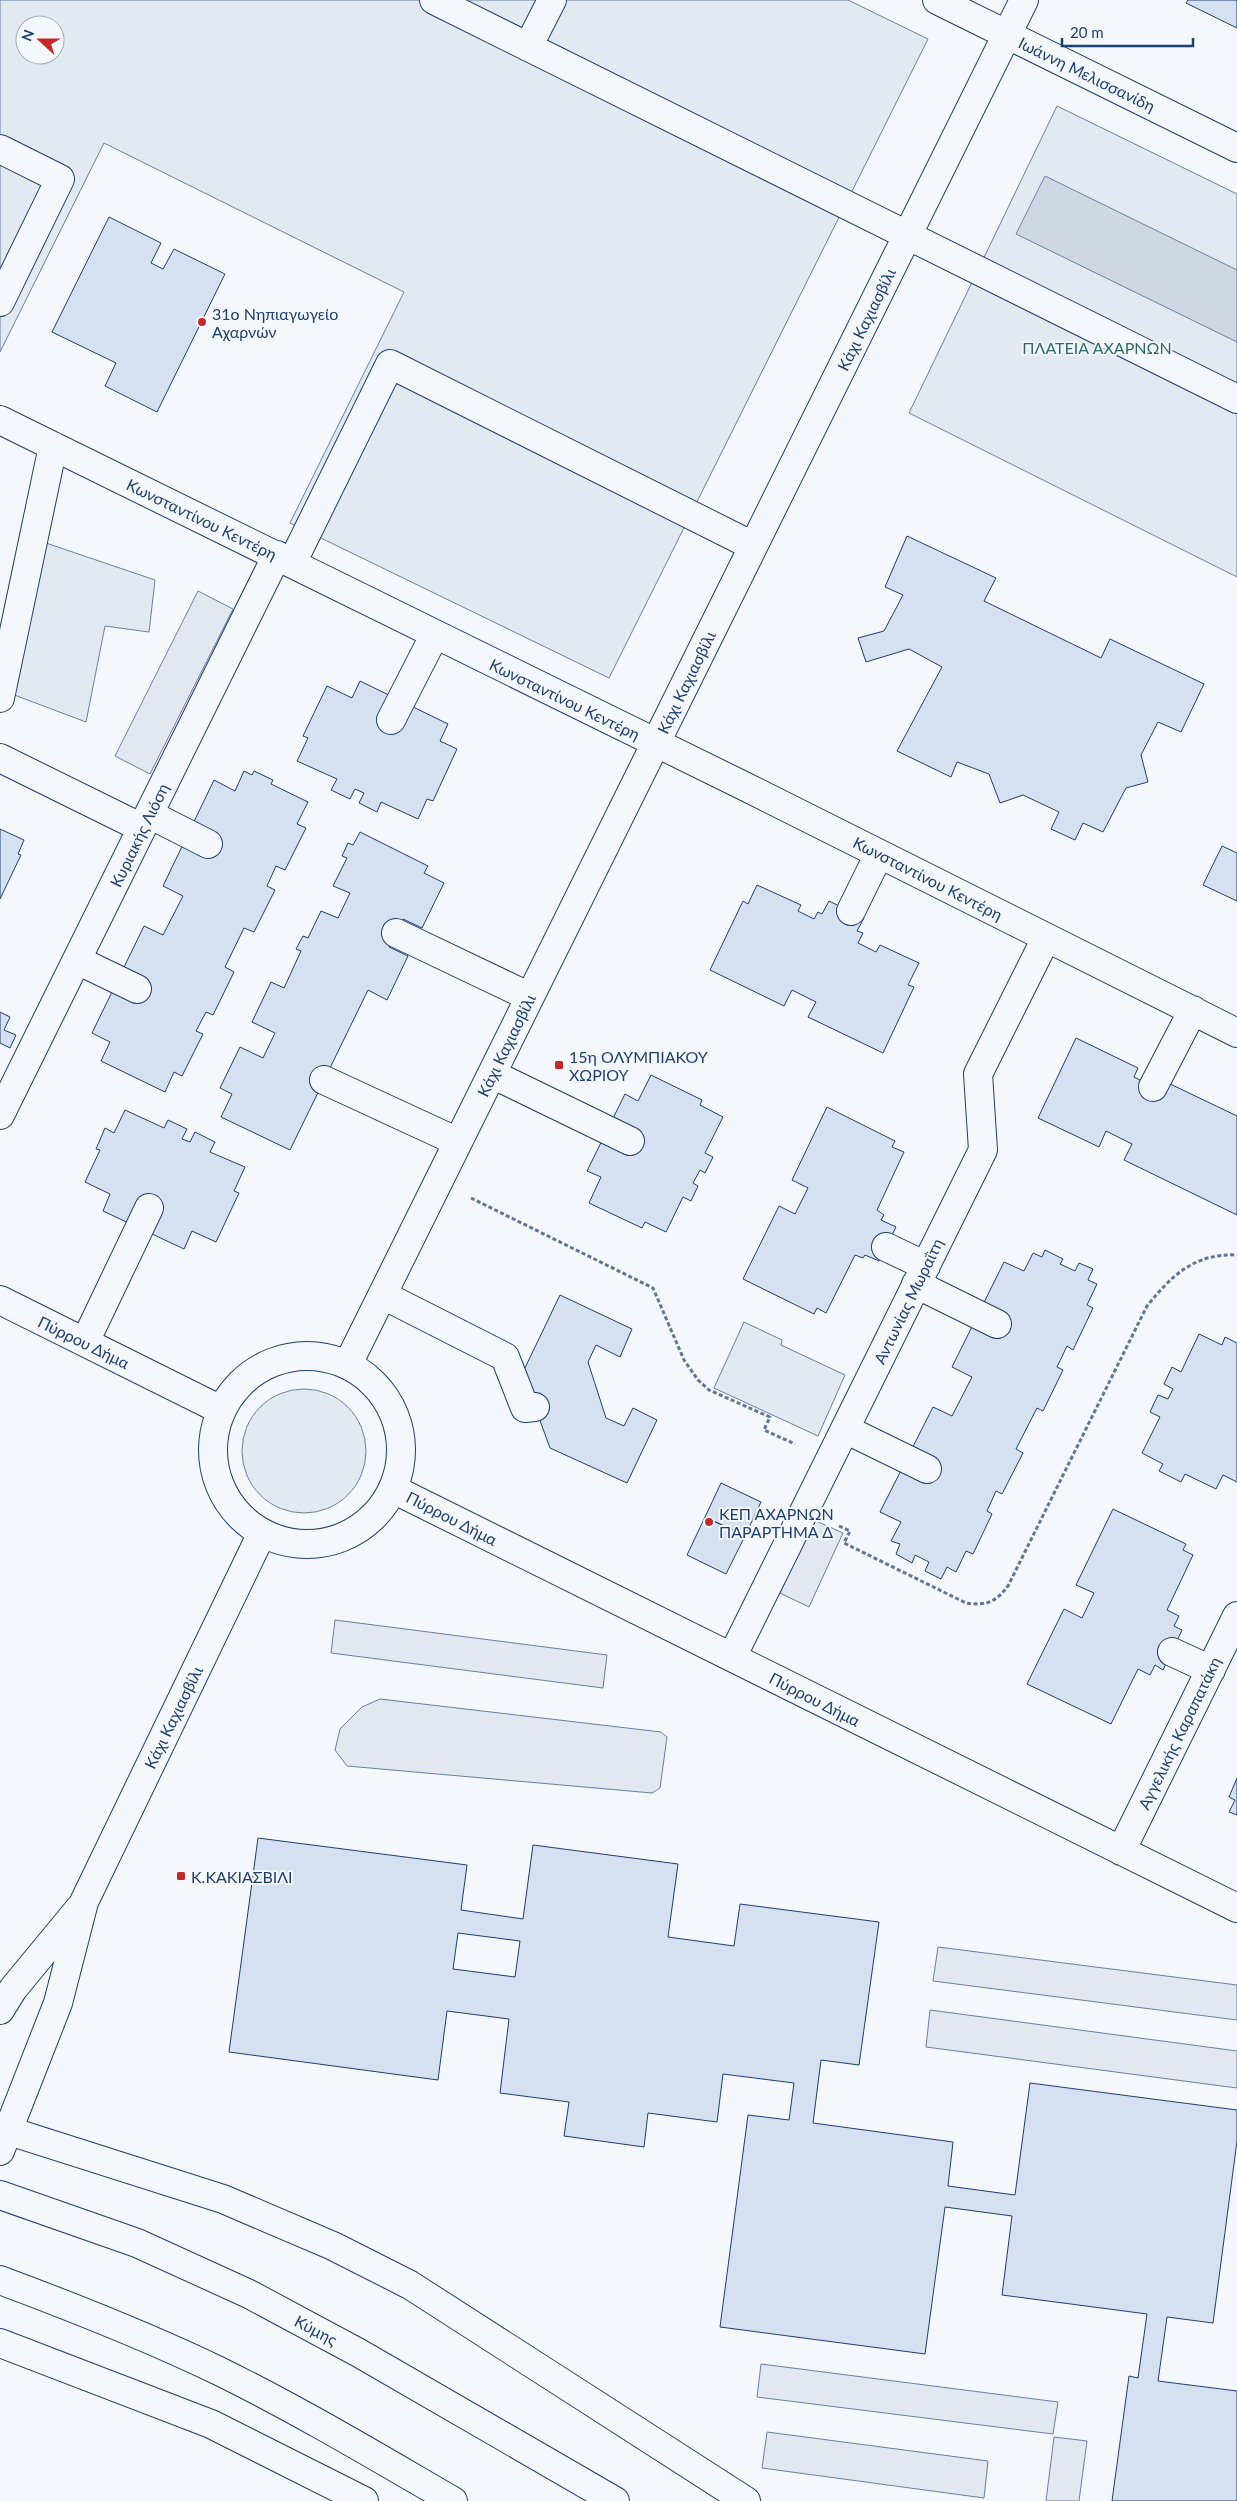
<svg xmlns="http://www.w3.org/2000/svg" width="1237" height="2501" viewBox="0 0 1237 2501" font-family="Lato,sans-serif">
  <rect width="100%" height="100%" fill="#f4f7fb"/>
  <path fill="#e3e9f0" stroke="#687fa3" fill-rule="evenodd" d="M0,0h848l80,39 -319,639 -319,-155 114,-231 -300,-149 -104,209zM25,25h30v30h-30z
    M1057,106l180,88v383l-328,-164z
    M43,542l112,38 -6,52 -44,-6 -19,96 -77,-29z
    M744,1322l38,18 -1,5 64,30 -27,61 -104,-48z
    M242 1451a62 62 0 1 1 124 0a62 62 0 1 1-124 0Z"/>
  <path fill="#e3e8f0" stroke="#687fa3" d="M198,591l35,18 -83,165 -35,-18z
    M814,1520l29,13 -34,74 -29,-14z
    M335,1620l272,35 -4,33 -272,-35z
    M380,1699l281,33 6,5 -7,51 -8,5 -305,-27 -12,-16 5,-21 22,-22z
    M938,1947l299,38v35l-304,-39z
    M930,2010l307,41v37l-311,-41z
    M761,2364l297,38 -5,32 -296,-37z
    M767,2432l221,29 -4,37 -222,-30z
    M1054,2437l33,4 -8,60h-33z"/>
  <path fill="#cfd7e4" stroke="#687fa3" d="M1045,176l192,94v72l-221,-108z"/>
  <path fill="#d5e0f0" stroke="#1d3f73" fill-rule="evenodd" d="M1188,0h49v28l-51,-25z
    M109,217l52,26 -10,20 12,6 11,-20 51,25 -68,138 -52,-26 11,-23 -64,-31z
    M907,536l89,42 -12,23 117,57 9,-19 94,45 -23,48 -23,-10 -17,33 7,27 -22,6 -23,44 -20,-9 -8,17 -24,-11 8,-17 -36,-17 -23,8 -11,-29 -32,-12 -6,15 -54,-26 45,-84 -33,-18 -43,13 -8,-24 26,-7 19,-36 -18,-8z
    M360,681l88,43 -8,17 17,8 -24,52 -6,-2 -9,20 -37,-17 -4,10 -18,-9 5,-10 -9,-4 -5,10 -19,-9 6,-11 -40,-18 11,-23 -5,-2 24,-50 25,12z
    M244,771l8,4 2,-4 19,9 -2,4 37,18 -11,22 9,4 -21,42 -9,-4 -9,20 8,4 -21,42 -10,-4 -19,39 9,5 -21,43 -7,-3 -10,19 7,3 -21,42 -8,-4 -9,20 -64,-31 9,-19 -18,-9 52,-107 19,9 20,-39 -20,-10 51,-106 21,11z
    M0,829l24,11 -6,14 3,1 -21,44z
    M360,832l68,34 -4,7 20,10 -22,45 -19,-9 -14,28 19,9 -21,44 -19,-10 -78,160 -69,-33 11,-23 -12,-6 20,-41 23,11 12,-25 -23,-11 19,-40 13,6 17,-37 -5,-2 7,-13 5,2 13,-27 17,7 12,-25 -17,-7 14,-28 -5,-2 6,-13 5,2z
    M1222,846l15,7v48l-34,-16z
    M757,885l44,20 -3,6 16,8 4,-7 4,2 7,-13 35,17 -7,13 6,2 -5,10 18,9 4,-7 39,18 -11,22 6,2 -31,66 -75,-36 8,-15 -24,-12 -8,16 -74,-36 33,-69 5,3z
    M0,1012l10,5 -6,13 12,5 -6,13 -10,-5z
    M1076,1038l62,30 -4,9 19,10 13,-5 71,34v99l-113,-55 8,-16 -26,-13 -7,16 -61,-29z
    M651,1075l51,25 -2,5 23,12 -18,36 8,4 -8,16 -5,-3 -7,13 5,3 -7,15 -8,-4 -17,35 -21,-10 -3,6 -53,-25 12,-26 -14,-6 38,-77 13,7z
    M827,1107l68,34 -3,6 12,5 -27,58 7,5 -3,5 15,7 -17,34 -14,-6 -2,3 -8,-3 -29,58 -9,-5 -3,6 -71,-35 36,-73 16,8 13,-26 -16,-8z
    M125,1110l39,18 4,-8 19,9 -5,10 8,3 5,-10 20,10 -5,10 35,15 -11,24 5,2 -23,49 -24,-11 -8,18 -81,-38 7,-17 -25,-12 15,-32 -4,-1 9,-21 9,5z
    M1045,1250l18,9 -3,5 15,7 4,-8 14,6 -5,11 9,4 -10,21 6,3 -20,42 -6,-4 -10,21 6,3 -20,41 -6,-3 -21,41 7,4 -21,41 -6,-3 -9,20 5,3 -19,40 -7,-3 -10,21 -9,-5 -6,12 -16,-8 4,-9 -14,-7 -3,8 -16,-9 4,-10 -9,-3 10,-19 -21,-10 53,-105 19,9 20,-39 -20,-10 52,-105 20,9 9,-18 9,4z
    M560,1295l72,34 -12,28 -24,-12 -8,17 18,56 18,8 9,-18 24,12 -30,63 -77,-35 -15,-41 -12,-35z
    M1199,1334l23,11 3,-8 12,6v139l-14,-7 -7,14 -31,-15 -4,8 -22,-11 4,-7 -21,-11 18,-36 -10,-5 8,-17 10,4 5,-10 -9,-5 8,-17 9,5z
    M721,1483l40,19 -16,34 -40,-19z
    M1113,1509l73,35 -3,6 10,5 -26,55 12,6 -5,10 8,4 -19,40 -8,-5 -5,10 -12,-6 -27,55 -84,-40 37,-75 18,9 12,-25 -18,-8z
    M705,1517l40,19 -19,38 -39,-19z
    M1237,1778v37l-8,-3 6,-12 -6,-3z
    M258,1838l209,27 -6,45 62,9 10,-74 145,19 -10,73 66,9 6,-42 139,18 -20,143 -38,-5 -8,63 140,19 -5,44 67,9 15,-112 207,27v31l-24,182 -46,-6 -9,64 79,10v110h-125l17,-125 9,2 9,-64 -145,-19 10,-79 -67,-9 -20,147 -205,-27 28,-212 41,5 5,-37 -71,-9 -6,48 -69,-9 -4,34 -80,-11 5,-34 -69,-9 9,-74 -62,-8 -9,69 -209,-28zM458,1933l62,8 -5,36 -62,-8z"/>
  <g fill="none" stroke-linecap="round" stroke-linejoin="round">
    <g stroke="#1d3f73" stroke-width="30">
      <path id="minor" d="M434,0l803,399
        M937,0l300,148
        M528,47l24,-47
        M0,149l60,30 -60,123
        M0,420l746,367 491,246
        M292,563l98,-199 363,182
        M0,698l53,-252
        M391,720l44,-86
        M0,758l142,70
        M149,814l59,30
        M851,911l28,-57
        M396,933l134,64
        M77,960l60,29
        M492,1074l138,67
        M324,1080l134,62
        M1153,1087l40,-77
        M0,1115l277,-560
        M886,1247l40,19
        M916,1284l81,40
        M383,1295l122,62 20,51 10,-1
        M0,1300l221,110
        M85,1342l64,-134
        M213 1450a94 94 0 1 1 188 0a94 94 0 1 1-188 0Z
        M348,1364l676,-1364
        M845,1429l82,40
        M393,1489l844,419
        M1172,1652l39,18
        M732,1657l251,-507 -5,-76 68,-136
        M1121,1851l116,-235
        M0,2010l13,-21 66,-80
        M0,2128l223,71 110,47 77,39 336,216
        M0,2151l58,-148 26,-101 178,-369
        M0,2343l211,81 153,77"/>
    </g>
    <g stroke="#1d3f73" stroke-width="30">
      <path id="major" d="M0,2195l137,48 112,51 110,59 256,148
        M0,2280c75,28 149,57 221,92 79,39 156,85 232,129"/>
    </g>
    <path stroke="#5e769c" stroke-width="3" stroke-dasharray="4 2.5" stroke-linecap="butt" d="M471,1198l182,90 31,72 14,20 11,10 61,27 -6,13 31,14
      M839,1526l11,5 -6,12 122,60c20,3 30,-1 42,-17l139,-280c25,-31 48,-53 90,-51"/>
    <use href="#minor" stroke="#f4f7fb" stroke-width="28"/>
    <use href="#major" stroke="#f4f7fb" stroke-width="28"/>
  </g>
  <g fill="#c62828" stroke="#f4f7fb" stroke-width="2">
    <circle cx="202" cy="322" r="5"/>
    <rect x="554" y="1060" width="10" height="10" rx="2.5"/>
    <circle cx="709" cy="1522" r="5"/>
    <rect x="176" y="1871" width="10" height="10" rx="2.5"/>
  </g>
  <g text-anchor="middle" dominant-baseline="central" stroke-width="4" stroke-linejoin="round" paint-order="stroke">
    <g font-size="16" fill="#1d3f73" stroke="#f4f7fb">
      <text transform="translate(1087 74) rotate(26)">Ιωάννη Μελισσανίδη</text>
      <text transform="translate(866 319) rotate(-64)">Κάχι Καχιασβίλι</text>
      <text transform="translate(202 519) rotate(26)">Κωνσταντίνου Κεντέρη</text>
      <text transform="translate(686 682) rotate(-64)">Κάχι Καχιασβίλι</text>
      <text transform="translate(565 699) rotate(26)">Κωνσταντίνου Κεντέρη</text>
      <text transform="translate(139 835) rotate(-64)">Κυριακής Λιόση</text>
      <text transform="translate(928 878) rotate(27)">Κωνσταντίνου Κεντέρη</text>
      <text transform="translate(506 1045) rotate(-64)">Κάχι Καχιασβίλι</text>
      <text transform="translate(908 1301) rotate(-64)">Αντωνίας Μωραΐτη</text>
      <text transform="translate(84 1342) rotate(26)">Πύρρου Δήμα</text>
      <text transform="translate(452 1518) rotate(27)">Πύρρου Δήμα</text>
      <text transform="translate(815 1699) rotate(27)">Πύρρου Δήμα</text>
      <text transform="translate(173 1717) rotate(-64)">Κάχι Καχιασβίλι</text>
      <text transform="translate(1179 1733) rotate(-64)">Αγγελικής Καραπατάκη</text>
      <text transform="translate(316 2330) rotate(28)">Κύμης</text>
    </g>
    <g font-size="16" fill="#1d3f73" stroke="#f4f7fb" text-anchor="start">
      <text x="212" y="313">31ο Νηπιαγωγείο<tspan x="212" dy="18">Αχαρνών</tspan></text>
      <text x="569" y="1056">15η ΟΛΥΜΠΙΑΚΟΥ<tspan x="569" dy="18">ΧΩΡΙΟΥ</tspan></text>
      <text x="719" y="1513">ΚΕΠ ΑΧΑΡΝΩΝ<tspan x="719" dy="18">ΠΑΡΑΡΤΗΜΑ Δ</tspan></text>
      <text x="191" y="1876">Κ.ΚΑΚΙΑΣΒΙΛΙ</text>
    </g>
    <g font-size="16" fill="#2c6c60" stroke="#f4f7fb">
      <text x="1097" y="347">ΠΛΑΤΕΙΑ ΑΧΑΡΝΩΝ</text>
    </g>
  </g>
  <g transform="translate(40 40) rotate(291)"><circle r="24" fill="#f4f7fb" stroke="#9eadc5"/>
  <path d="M0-4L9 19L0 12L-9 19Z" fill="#c62828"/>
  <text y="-8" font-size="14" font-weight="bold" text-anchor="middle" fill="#1d3f73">N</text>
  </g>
  <path d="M1062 38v8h131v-8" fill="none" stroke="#1d3f73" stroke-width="2.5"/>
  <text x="1070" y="38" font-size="15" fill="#1d3f73" stroke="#f4f7fb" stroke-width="4" paint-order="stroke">20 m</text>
</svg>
